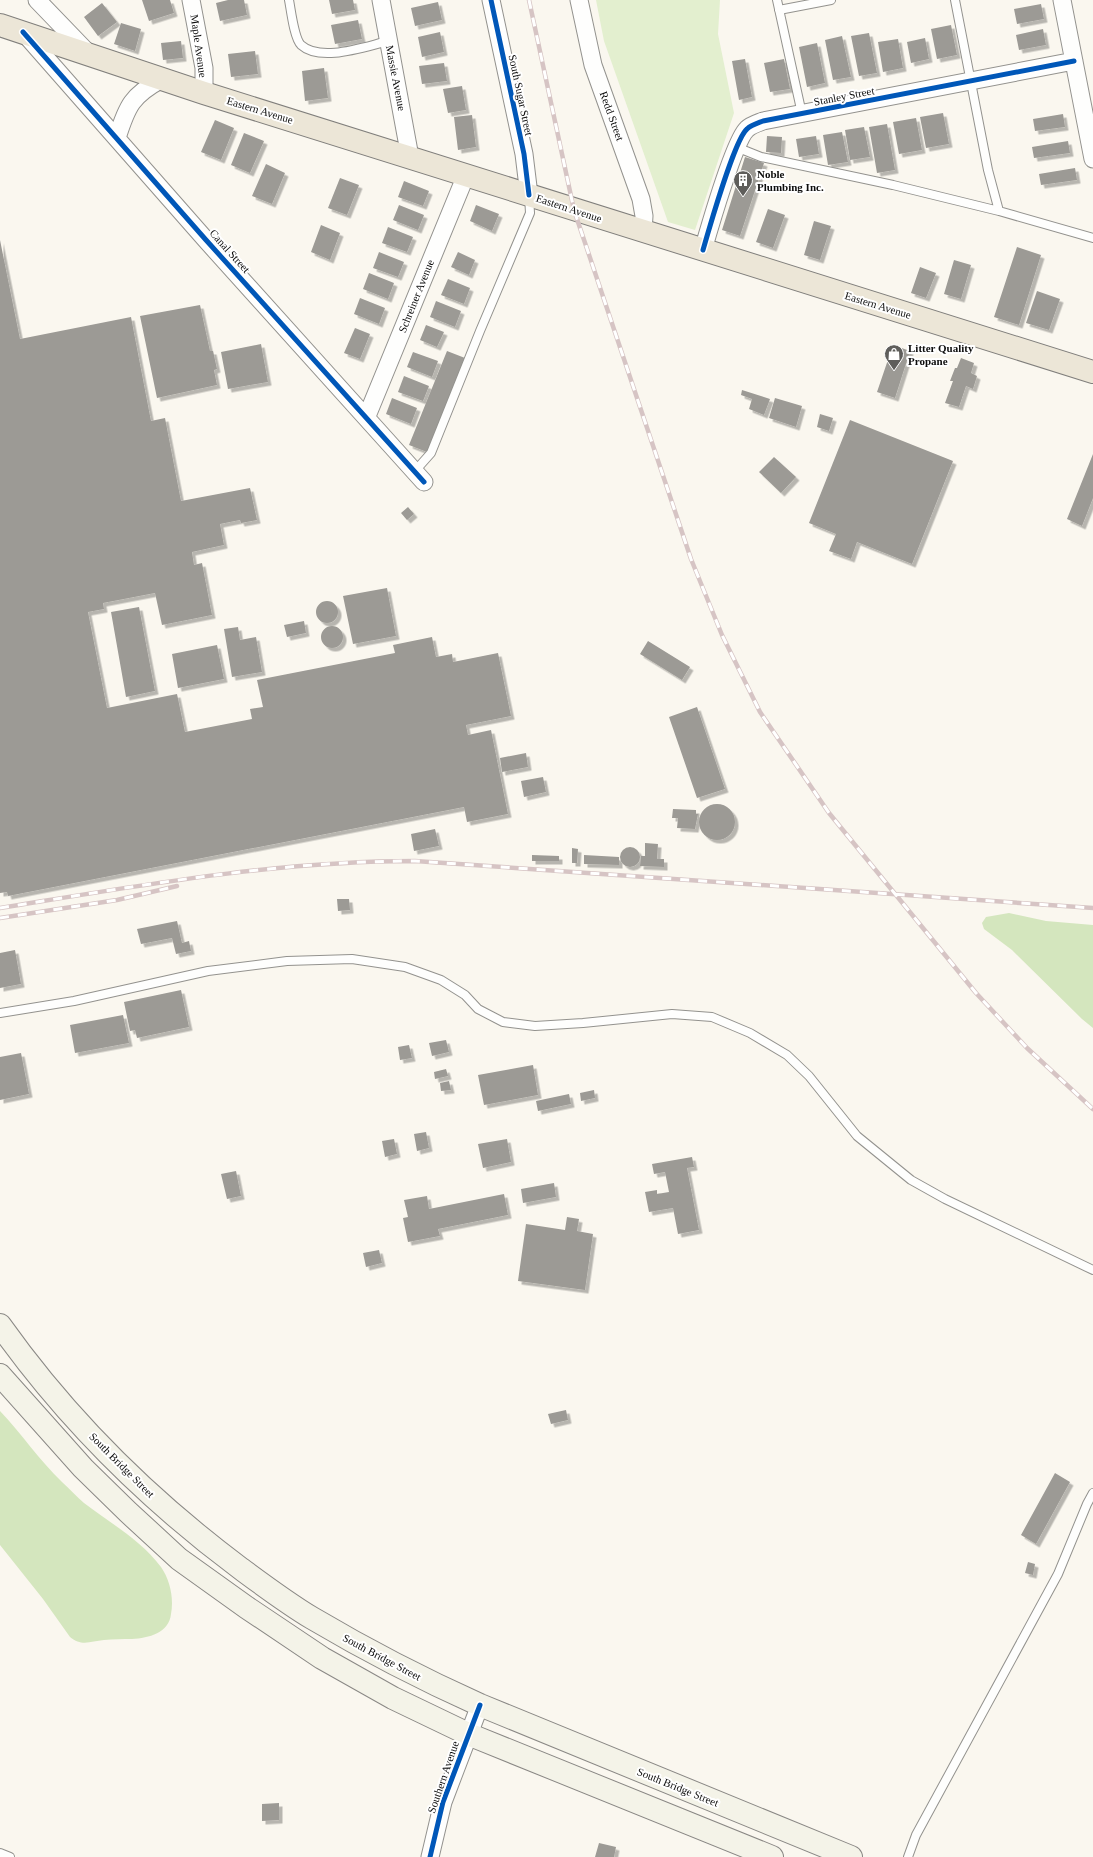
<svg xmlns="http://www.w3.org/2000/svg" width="1093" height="1857" viewBox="0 0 1093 1857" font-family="'Times New Roman',serif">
  <defs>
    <filter id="shadow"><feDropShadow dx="3.5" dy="3.5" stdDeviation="0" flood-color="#0004"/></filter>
  </defs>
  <rect width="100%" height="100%" fill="#faf7ef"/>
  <path fill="#e3efcf" d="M596,0h124l-2,34 16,79 -39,117 -27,-8 -64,-181z"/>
  <path fill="#d4e6be" d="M1009,913l37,8 47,4v103l-11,-9 -70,-69 -28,-21 -2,-6 4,-6z
    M0,1411c22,23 39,49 62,71 8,7 15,15 22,21 26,20 57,37 77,64 9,13 13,31 10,47 -2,19 -22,24 -39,25 -9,0 -19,0 -28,1 -13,1 -22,7 -34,-3l-27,-38 -43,-54z"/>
  <path fill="#9c9a95" filter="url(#shadow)" d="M142,0h28l4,13 -25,8z
    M228,0h16l3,15 -27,6 -4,-18z
    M329,0h24l2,10 -23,4z
    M438,2l4,18 -27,6 -4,-18z
    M102,3l15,19 -19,14 -14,-19z
    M1041,4l3,15 -27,5 -3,-15z
    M358,20l4,19 -27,5 -4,-19z
    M121,23l20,6 -6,22 -21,-7z
    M951,25l6,30 -20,4 -6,-30z
    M1043,29l3,16 -27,5 -3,-15z
    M440,32l4,20 -22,5 -4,-20z
    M869,33l8,40 -18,3 -8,-40z
    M842,36l9,41 -18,3 -8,-40z
    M925,38l4,21 -18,4 -4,-21z
    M898,39l5,29 -20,4 -5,-30z
    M181,41l2,17 -20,2 -2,-17z
    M817,43l8,40 -18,4 -8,-40z
    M255,51l3,23 -27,3 -3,-23z
    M745,59l7,38 -13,3 -7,-39z
    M784,59l6,30 -20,3 -6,-29z
    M444,63l3,18 -25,3 -3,-18z
    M324,68l4,30 -23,3 -3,-30z
    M462,86l4,24 -18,3 -5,-24z
    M943,113l6,31 -23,4 -6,-31z
    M1063,114l2,13 -30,4 -2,-12z
    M472,115l4,32 -18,3 -4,-33z
    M916,118l6,32 -23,4 -6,-32z
    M215,120l19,8 -13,32 -20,-8z
    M887,124l8,46 -18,3 -8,-46z
    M864,127l6,30 -20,3 -5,-30z
    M842,132l6,30 -20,3 -5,-30z
    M244,133l20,8 -14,32 -19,-8z
    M767,136l15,1 -1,16 -15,-1z
    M816,136l3,18 -20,3 -3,-18z
    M1068,141l2,12 -36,5 -2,-11z
    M745,157l19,6 -24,73 -18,-6z
    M266,164l19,9 -13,31 -20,-8z
    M1075,168l2,12 -36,5 -2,-11z
    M340,178l19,7 -12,30 -19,-7z
    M404,181l25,10 -6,15 -25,-9z
    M399,205l25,10 -6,15 -25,-10z
    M476,205l23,9 -7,17 -22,-10z
    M768,209l17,6 -12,33 -17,-6z
    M814,221l17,5 -11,34 -16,-5z
    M321,225l19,8 -10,27 -19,-8z
    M388,227l25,10 -6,15 -25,-9z
    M0,240l20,99 111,-22 20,104 14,-3 16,83 69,-13 7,32 -16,3 -1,-3 -20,4 4,21 -32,7 2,13 8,-2 10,52 -50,10 -7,-32 -52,10 1,6 -16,3 19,96 70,-14 8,38 67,-13 -2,-10 13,-2 -6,-27 138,-27 -2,-8 39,-8 4,20 16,-3 1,8 45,-9 13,63 -45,9 2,10 23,-5 17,84 -41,8 -3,-15 -456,89 -1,-4 -7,1z
    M1017,247l24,8 -22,70 -25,-8z
    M379,252l25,10 -6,15 -25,-9z
    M458,252l17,8 -6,15 -18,-8z
    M954,260l17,5 -10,34 -17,-5z
    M920,267l16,6 -10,25 -15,-5z
    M369,273l25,10 -6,16 -25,-10z
    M448,279l22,9 -6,16 -23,-9z
    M1037,291l23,8 -11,31 -23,-7z
    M360,298l25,10 -6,16 -25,-10z
    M436,301l25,10 -6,16 -25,-10z
    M200,305l10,46h3l4,18 -3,1 3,15 -60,13 -17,-82z
    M426,325l18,7 -7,15 -17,-7z
    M355,328l15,6 -10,25 -16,-6z
    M261,344l7,38 -40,7 -7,-37z
    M893,345l17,6 -15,47 -18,-6z
    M447,351l18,7 -38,94 -18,-7z
    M413,352l25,9 -6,16 -25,-10z
    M961,358l13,5 -3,10 6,3 -4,13 -7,-3 -7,21 -14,-4 8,-22h-3l5,-13h2z
    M404,376l25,10 -6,15 -25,-9z
    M742,390l28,9 -6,16 -15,-6 3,-10 -11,-4z
    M392,398l25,10 -6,16 -25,-10z
    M775,398l27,8 -6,21 -27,-9z
    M820,414l13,4 -4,13 -12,-4z
    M850,420l103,41 -41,103 -55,-22 -6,17 -22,-8 7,-17 -27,-11z
    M1093,454v44l-11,28 -15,-7z
    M774,457l22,20 -15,16 -22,-21z
    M408,507l6,7 -7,6 -6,-7z
    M387,588l9,48 -43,8 -10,-48z
    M316 612a11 11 0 1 1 22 0a11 11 0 1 1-22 0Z
    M139,607l16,84 -29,6 -15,-85z
    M304,621l2,12 -19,4 -3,-12z
    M321 637a11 11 0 1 1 22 0a11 11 0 1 1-22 0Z
    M238,627l2,13 16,-3 6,35 -30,5 -8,-48z
    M648,641l42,26 -8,13 -42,-26z
    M217,645l7,34 -46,9 -6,-34z
    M697,707l28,82 -28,9 -28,-81z
    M526,753l2,14 -26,5 -2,-14z
    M543,777l3,15 -22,5 -3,-16z
    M699 822a18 18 0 1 1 36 0a18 18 0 1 1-36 0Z
    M673,809l23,1v4h2l-3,15 -18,-1 1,-10h-6z
    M435,829l4,17 -25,5 -3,-17z
    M645,843l13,1 -1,15h7v8l-24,-1 1,-10h4z
    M620 857a10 10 0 1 1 20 0a10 10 0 1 1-20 0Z
    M572,848l6,1 -1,14h-5z
    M532,855l27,1v5h-27z
    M584,855l35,2v8l-35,-1z
    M337,899h12l1,11 -12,1z
    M177,921l5,22 7,-2 2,10 -15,3 -4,-16 -31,6 -4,-15z
    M15,950l6,34 -21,4v-35z
    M181,990l8,37 -52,11 -2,-8 -5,1 -6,-29z
    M123,1015l6,28 -54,10 -5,-28z
    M446,1040l3,12 -17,4 -3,-13z
    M409,1045l3,13 -12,2 -2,-13z
    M21,1053l8,41 -29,6v-43z
    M533,1065l5,30 -54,10 -6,-30z
    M446,1069l2,7 -13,3 -1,-7z
    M449,1081l2,9 -10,1 -1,-8z
    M594,1090l1,8 -14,3 -1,-8z
    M569,1094l2,10 -33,7 -2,-10z
    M426,1132l3,16 -12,3 -3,-17z
    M394,1139l3,15 -12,3 -3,-16z
    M507,1139l4,23 -28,6 -5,-24z
    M692,1157l2,10 -7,1 12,62 -21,4 -5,-26 -24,4 -4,-20 12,-2v4l12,-2 -4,-20 -11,2 -2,-10z
    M236,1171l5,25 -14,3 -6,-25z
    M554,1183l2,14 -33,6 -2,-14z
    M504,1194l4,21 -70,14 2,7 -32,6 -5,-24 5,-1 -4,-17 23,-4 2,13z
    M567,1217l12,2 -2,12 16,3 -8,56 -67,-9 8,-57 39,6z
    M379,1250l3,13 -16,4 -3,-14z
    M566,1410l2,10 -17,4 -3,-10z
    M1055,1473l15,9 -34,62 -15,-9z
    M1028,1562l7,2 -2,11 -8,-2z
    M279,1803v17l-17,1v-17z
    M599,1843l17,4 -2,10h-19z"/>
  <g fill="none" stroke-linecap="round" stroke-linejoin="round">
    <g stroke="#93928e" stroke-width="10">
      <path id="lane" d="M289,0c2,10 5,38 12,45 20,18 65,1 88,-4
        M777,0l25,114
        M955,0l33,170 11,41
        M779,10l52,-10
        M736,147l25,10 132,28 106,26 94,27
        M415,471l16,-18 49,-122 50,-118 -1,-17
        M0,1013l74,-12 134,-30 79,-10 65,-2 53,8 36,13 24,15 13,14 25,13 32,4 48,-3 89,-9 40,3 38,16 37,22 22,21 48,60 54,44 34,19 148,71
        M0,1853l10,4
        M908,1857l8,-22 142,-261 29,-70 6,-11"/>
    </g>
    <g stroke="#93928e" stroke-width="19">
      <path id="street" d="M37,0l53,55
        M191,0l13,68v25
        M381,0l29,157
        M491,0l33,154 5,41
        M579,0l14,65 48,134 3,17 -1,15
        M1062,0l31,159
        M24,33l182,207 218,242
        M117,138c10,-32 15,-43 45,-59
        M703,250c6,-21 32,-111 44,-121 4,-4 11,-6 16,-8l311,-60
        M367,416l99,-241
        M430,1857l13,-55 37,-97"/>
    </g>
    <g stroke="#8a8885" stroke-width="24">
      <path id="secondary" d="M0,1325c66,93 149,175 240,243 23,17 47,35 72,50 54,32 110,61 168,87l371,152
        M0,1375l83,93 45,44 51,47 67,48 76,51 71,40 75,36 304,123"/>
    </g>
    <g stroke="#807f7c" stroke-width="24">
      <path id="primary" d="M0,25l204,68 889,279"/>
    </g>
    <use href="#lane" stroke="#fefefd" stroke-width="8"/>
    <use href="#street" stroke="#fefefd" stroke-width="17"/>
    <use href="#secondary" stroke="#f4f3e8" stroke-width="22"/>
    <use href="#primary" stroke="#ece6d7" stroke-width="22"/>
    <g stroke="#d6c4c4" stroke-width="4.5">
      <path id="rail" d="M529,0l45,210 117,349 31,76 38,77 69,101 147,180 51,55 66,61
        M0,908c137,-22 275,-47 415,-47l678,47
        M0,918l117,-18 60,-14"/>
    </g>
    <use href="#rail" stroke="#fff" stroke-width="3" stroke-dasharray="9" stroke-linecap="butt"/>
    <g stroke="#fff" stroke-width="8">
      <path id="cycleway" d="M491,0l33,154 5,41
        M23,32l183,208 218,242
        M703,250c6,-21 32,-111 44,-121 4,-4 11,-6 16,-8l311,-60
        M430,1857l13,-55 37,-97"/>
    </g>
    <use href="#cycleway" stroke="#0057b8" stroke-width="5"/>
  </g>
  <defs>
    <g id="building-pin" transform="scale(1)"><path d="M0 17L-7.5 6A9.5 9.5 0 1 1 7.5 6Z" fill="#5f5e5b" stroke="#fff"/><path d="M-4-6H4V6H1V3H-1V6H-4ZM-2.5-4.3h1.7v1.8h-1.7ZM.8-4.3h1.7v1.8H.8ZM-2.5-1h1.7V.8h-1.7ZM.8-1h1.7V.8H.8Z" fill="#fff"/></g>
    <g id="shop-pin" transform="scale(1)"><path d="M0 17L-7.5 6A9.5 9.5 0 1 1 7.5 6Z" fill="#5f5e5b" stroke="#fff"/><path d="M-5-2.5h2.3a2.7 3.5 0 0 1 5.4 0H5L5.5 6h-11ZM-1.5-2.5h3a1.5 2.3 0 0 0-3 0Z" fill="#fff"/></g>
  </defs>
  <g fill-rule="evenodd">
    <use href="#building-pin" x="743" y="180"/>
    <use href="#shop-pin" x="894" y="354"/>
  </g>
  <g text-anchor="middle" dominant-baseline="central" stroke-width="4" stroke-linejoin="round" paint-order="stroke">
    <g font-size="11" fill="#0c0c0c" stroke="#fff">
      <text transform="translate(199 46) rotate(82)">Maple Avenue</text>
      <text transform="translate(396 78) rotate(79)">Massie Avenue</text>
      <text transform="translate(521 95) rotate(78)">South Sugar Street</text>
      <text transform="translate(844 96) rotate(-11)">Stanley Street</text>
      <text transform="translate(260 110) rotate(17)">Eastern Avenue</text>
      <text transform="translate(612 116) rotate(70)">Redd Street</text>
      <text transform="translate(569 208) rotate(18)">Eastern Avenue</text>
      <text transform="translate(230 251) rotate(48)">Canal Street</text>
      <text transform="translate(416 296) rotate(-68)">Schreiner Avenue</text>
      <text transform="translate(878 305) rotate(17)">Eastern Avenue</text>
      <text transform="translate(122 1465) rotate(45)">South Bridge Street</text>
      <text transform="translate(382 1657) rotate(28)">South Bridge Street</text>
      <text transform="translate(443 1777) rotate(-71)">Southern Avenue</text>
      <text transform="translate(678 1787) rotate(22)">South Bridge Street</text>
    </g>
    <g font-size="11" font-weight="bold" fill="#0c0c0c" stroke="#fff" text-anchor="start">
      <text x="757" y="174">Noble<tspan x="757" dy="13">Plumbing Inc.</tspan></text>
      <text x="908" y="348">Litter Quality<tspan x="908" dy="13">Propane</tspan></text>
    </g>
  </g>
</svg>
